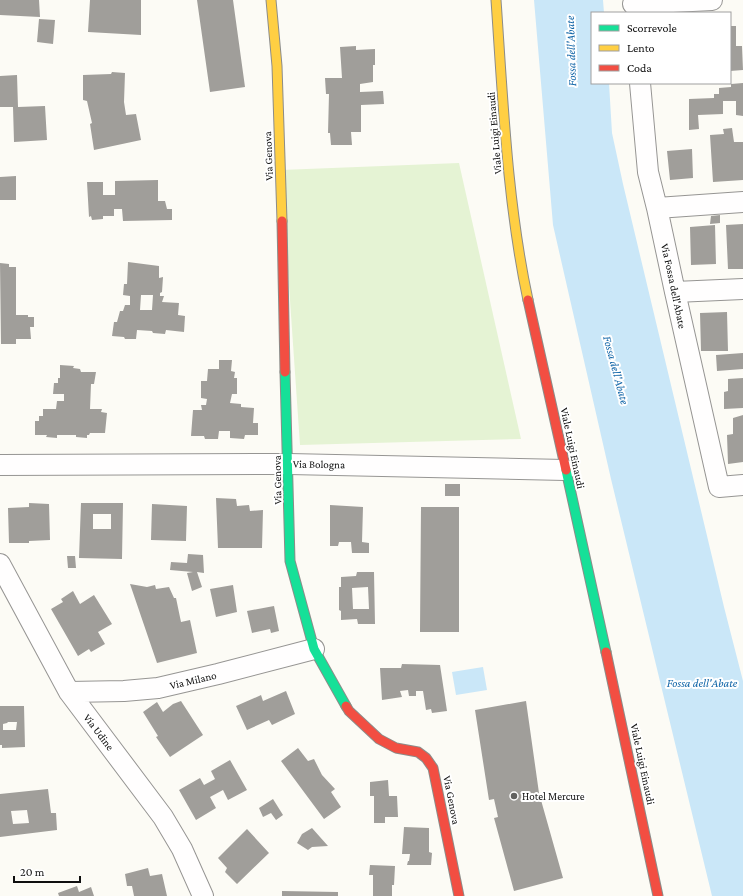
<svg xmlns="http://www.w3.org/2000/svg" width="743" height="896" viewBox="0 0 743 896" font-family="'Crimson Pro',serif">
  <rect width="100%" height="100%" fill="#fcfbf5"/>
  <path fill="#e5f3d4" d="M459,163l62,276 -221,6 -19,-275z"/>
  <path fill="#cae7f8" d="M534,0h69l1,13h-12v70h17l3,50 11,51 101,423 19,74v215h-31l-101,-417 -58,-254z
    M483,667l4,23 -31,5 -4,-23z"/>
  <path fill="#a09e9a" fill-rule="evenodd" d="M0,0h39l1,17 -40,-2z
    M90,0h51v35l-53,-3z
    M197,0h36l12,87 -35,5z
    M39,19l16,1 -2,24 -16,-2z
    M730,26h6v20h6l1,24 -13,1z
    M356,46v4l19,-1v16h-2v17l-13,2v8l23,-1 1,13 -23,1v27h-10l1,13h-21l-1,-12h-2l1,-39h-3l-1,-16h17l-2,-31z
    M112,72l13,1 -1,29 2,13 10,-1 5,26 -47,10 -4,-26 2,-1 -5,-22 -4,-1v-25l28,-1z
    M17,75l1,32 27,-1 2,34 -33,2 -1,-35h-13v-31z
    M743,83v33l-7,-1v-14h-13v13l-25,1 1,14 -10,1v-31l25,-1v-4h5v-6l12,-1v-3z
    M732,128l2,14h9v38l-30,2 -3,-47 14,-1 -1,-5z
    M692,149l1,29 -23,2 -3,-29z
    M16,176v24h-16v-23z
    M158,180v21h7l2,8h5v11l-49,1 -1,-12h-8v7h-11v3l-11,1 -1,-4 -2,1 -2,-35h16v13h12v-14z
    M720,215v8l-10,1 1,-8z
    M743,224v45h-15l-2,-44z
    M715,225l1,39 -25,1 -1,-38z
    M128,262l31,4v12l4,-1 -1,15 -2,1v3h4l-2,6 17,1 -1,12 7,1 -1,16 -18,-2 -1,4 -12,-1 -1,-2 -15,-1 -1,9h-11l-1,-2 -12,-1 2,-14h3l3,-11h3l2,-6h5v-9l-7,-1 1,-11h3zM141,295h12l-1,15h-12z
    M0,263l9,1v3h7v48h12v2h6v10h-4l1,12h-15v5h-15z
    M727,312l1,39h-27l-1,-38z
    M743,353v16l-26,2 -1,-16z
    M219,360h13l-1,11 4,1 -1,6h3v16h-5l-2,9 11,1v3l13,1 -1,15h5v12h-13l-1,4 -14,-1v-7h-11l-1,8h-13l-1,-3h-13l2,-26h9l-1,-5h5l1,-6 -6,-1v-17h6l1,-12h11z
    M60,365l14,1 -1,2 7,1 1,3h15l-2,12h-3l-1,25h12l-1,3 6,1 -2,20h-15l-1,2h-2v3l-11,-1v-2h-19v3l-11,-1 1,-2h-12v-14h4v-5h4v-7h13l1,-8h7v-7h-11l1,-11h4v-5h2z
    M743,378v30l-19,1v-17l4,-1v-12z
    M743,415v47l-15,2 -1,-29 6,-1v-16z
    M445,484h15v12h-15z
    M216,498l20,1 1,7 12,-1 1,6 13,-1 -1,38h-44z
    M29,503l20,1 1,36 -21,1v2h-20l-1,-35 21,-1z
    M81,503h42l-1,56 -43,-1zM93,514h18v15h-18z
    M152,504l35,2 -1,35 -35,-1z
    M330,505l33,2 -1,35 7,1v10h-17l-1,-11h-12l-1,4h-8z
    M421,507h38v125h-39z
    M188,554l15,1 1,18 -7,-1 5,15 -10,4 -5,-18 6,-1 -23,-2 1,-8 16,1z
    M67,556h8l1,12h-8z
    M357,572h17l1,52h-17l-1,-5 -16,1v-9l-2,-1v-23h2v-10l15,-1zM368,587l1,22h-16l-1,-21z
    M130,584l17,3 8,-2 1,4 13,-2 5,11h2l5,24 9,-2 7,33 -40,10z
    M233,585l4,27 -21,5 -6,-28z
    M73,591l7,13 14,-9 18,29 -14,8 7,12 -14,8 -2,-3 -11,7 -27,-47 12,-7 -2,-3z
    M274,606l5,25 -8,2 -1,-4 -18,4 -5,-22z
    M402,664l38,1 7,46 -15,2 -1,-4 -5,1 -3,-19h-7v5h-7l-1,-6 -8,1 2,6 -20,3 -2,-32h21z
    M286,691l9,23 -23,11 -3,-5 -22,10 -11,-24 23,-10 2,-1 2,6z
    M181,701l22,34 -33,22 -14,-20 2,-1 -15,-24 14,-10 6,10 10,-8z
    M526,701l13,92 24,85 -49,13 -20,-73 4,-1 -4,-18 -5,1 -14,-90z
    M0,706h24l1,41 -23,1v-3h-2zM8,722h9l-1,8h-13v-6l4,-1z
    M298,748l10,13 6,-2 8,16 13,14 -4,3 10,15 -17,12 -43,-58z
    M230,760l17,30 -19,10 -5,-10 -13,7 6,11 -20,12 -17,-30 21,-12 4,7 11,-6 -4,-8z
    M388,780l1,16h8l1,21h-13v6h-11v-27h-4v-14z
    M48,789l3,24h5l1,17 -57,7v-43zM27,810l2,13 -16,1 -2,-13z
    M273,799l10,16 -7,5 -5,-7 -8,4 -4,-9z
    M404,827l25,1v24l3,1 -1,12h-24l1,-4h1l1,-7h-8z
    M312,828l16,18 -16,1 -4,3 -11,-7 5,-9z
    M247,829l22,24 -32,31 -12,-12 2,-4 -9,-10z
    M370,865l25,1 -1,19h-2v11h-19v-21h-4z
    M148,868l2,8 12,-2 5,22h-33l-2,-10h-5l-2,-12z
    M77,886l2,6 12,-5 3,9h-35l-1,-3z
    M282,891l56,1v4h-56z"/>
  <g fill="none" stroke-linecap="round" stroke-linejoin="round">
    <g stroke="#969593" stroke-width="22">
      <path id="street" d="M633,4l79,-4
        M640,83l8,89 9,36 18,84 44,195 24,-2
        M657,208l86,-6
        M675,292l68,-3
        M0,465l289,-1 276,6
        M0,564l69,128 94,125 19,32 21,47
        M69,692l55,-1 34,-3 60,-14 96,-25"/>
    </g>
    <g stroke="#8c8c89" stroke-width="11">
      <path id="fast" d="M285,372l5,189 24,88 32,57
        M566,470l40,182"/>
    </g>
    <g stroke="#8c8c89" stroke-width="11">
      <path id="slow" d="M271,0l6,66 5,155
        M496,0c7,100 11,202 32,300"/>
    </g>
    <g stroke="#8c8c89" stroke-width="11">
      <path id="jam" d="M282,221l3,151
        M528,300l38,170
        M606,652l52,244
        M346,706l3,5 30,28 17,9 22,4 8,6 7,10 26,128"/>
    </g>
    <use href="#street" stroke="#fffefe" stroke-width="20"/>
    <use href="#fast" stroke="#16e098" stroke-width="9"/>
    <use href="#slow" stroke="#ffcf43" stroke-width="9"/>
    <use href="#jam" stroke="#f24e42" stroke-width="9"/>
  </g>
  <circle fill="#626260" stroke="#fff" stroke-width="1.5" cx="514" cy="796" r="4"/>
  <g text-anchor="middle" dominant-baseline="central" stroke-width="4" stroke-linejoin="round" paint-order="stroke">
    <g font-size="11" fill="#0f0f0f" stroke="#fff">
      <text transform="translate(494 133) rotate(-95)">Viale Luigi Einaudi</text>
      <text transform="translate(268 156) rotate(-92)">Via Genova</text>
      <text transform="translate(674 286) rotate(78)">Via Fossa dell'Abate</text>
      <text transform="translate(573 448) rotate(78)">Viale Luigi Einaudi</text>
      <text transform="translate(319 464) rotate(1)">Via Bologna</text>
      <text transform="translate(277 480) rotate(-91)">Via Genova</text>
      <text transform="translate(193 680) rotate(-13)">Via Milano</text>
      <text transform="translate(99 732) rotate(53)">Via Udine</text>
      <text transform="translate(643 764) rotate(78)">Viale Luigi Einaudi</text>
      <text transform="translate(452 800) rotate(79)">Via Genova</text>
    </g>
    <g font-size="11" fill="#0f0f0f" stroke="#fff" text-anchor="start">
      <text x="522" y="796">Hotel Mercure</text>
    </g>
    <g font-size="12" font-style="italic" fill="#1266a8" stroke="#fff">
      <text transform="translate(571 51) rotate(-92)">Fossa dell'Abate</text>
      <text transform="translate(616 370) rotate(75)">Fossa dell'Abate</text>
      <text x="702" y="683">Fossa dell'Abate</text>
    </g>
  </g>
  <rect x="591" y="12" width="140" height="72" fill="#ffffff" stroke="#9f9f9f"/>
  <rect x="599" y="25" width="20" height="6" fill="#16e098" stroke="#9f9f9f"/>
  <text x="627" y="32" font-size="12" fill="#0f0f0f">Scorrevole</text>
  <rect x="599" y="45" width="20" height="6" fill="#ffcf43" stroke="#9f9f9f"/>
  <text x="627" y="52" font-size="12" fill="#0f0f0f">Lento</text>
  <rect x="599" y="65" width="20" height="6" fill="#f24e42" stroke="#9f9f9f"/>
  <text x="627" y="72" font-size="12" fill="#0f0f0f">Coda</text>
  <path d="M14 876v6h66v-6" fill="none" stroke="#0f0f0f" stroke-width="2"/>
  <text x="20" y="876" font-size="12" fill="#0f0f0f" stroke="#ffffff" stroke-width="3" paint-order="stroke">20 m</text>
</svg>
